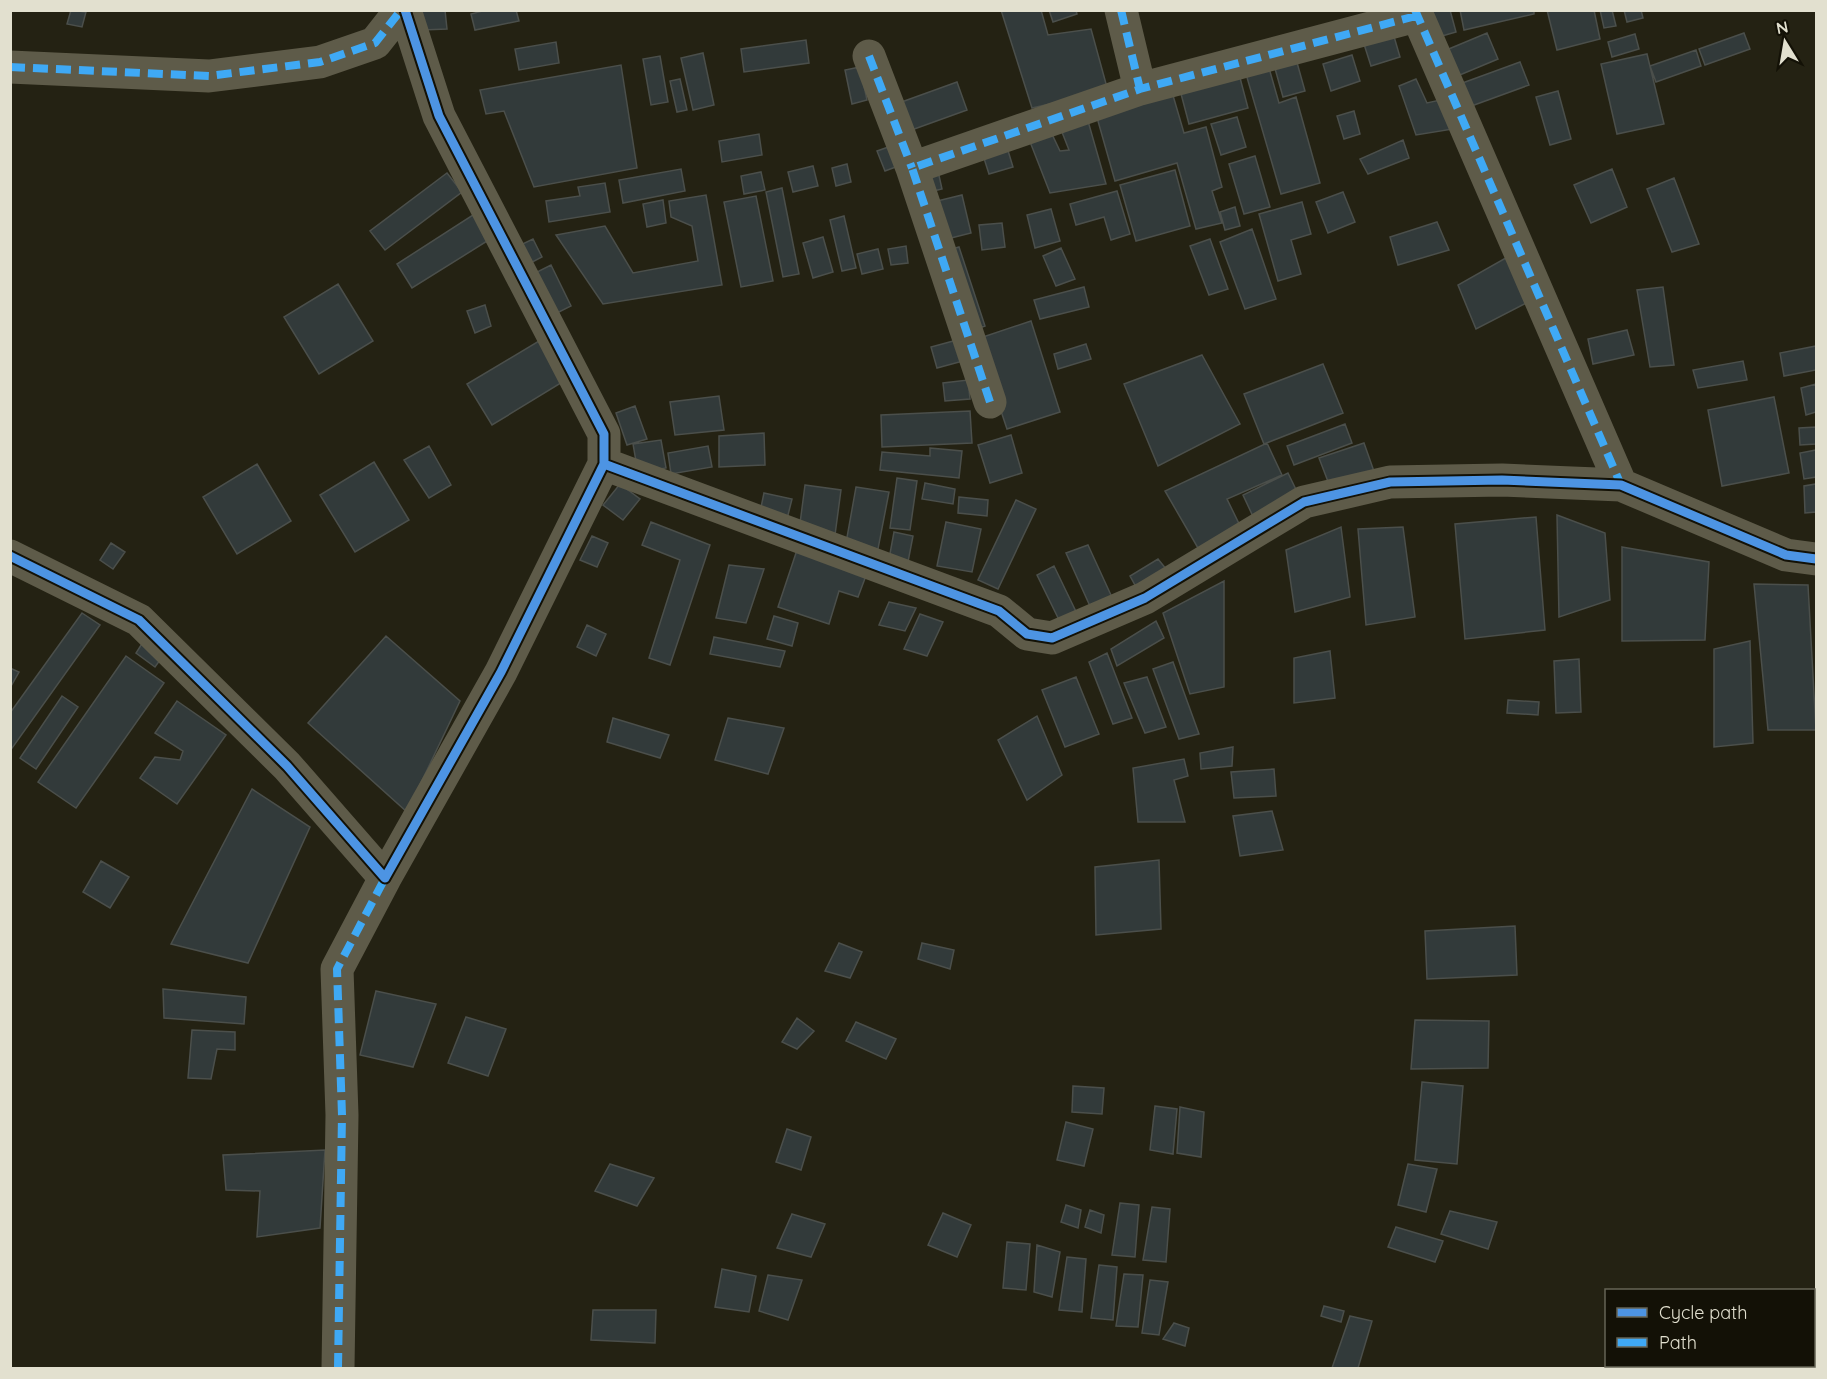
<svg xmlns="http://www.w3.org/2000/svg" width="1827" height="1379" viewBox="0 0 1827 1379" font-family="Quicksand,sans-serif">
  <rect width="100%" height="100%" fill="#242213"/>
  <path fill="#323a3a" stroke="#4b4f4b" stroke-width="1.5" d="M71,10l15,2 -4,15 -15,-3z
    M445,10l2,19 -25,1 -1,-19z
    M486,10h30l3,11 -44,9 -4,-16z
    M1001,10h40l7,25 43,-6 17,62 -76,17z
    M1049,10h27l1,4 -24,8z
    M1427,10h23l6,22 -21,6z
    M1460,10h74v4l-70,16z
    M1547,10h47l6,29 -43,11z
    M1600,10h12l4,16 -12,2z
    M1624,10h17l2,8 -16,4z
    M1393,33l7,24 -29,9 -8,-25z
    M1487,33l11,26 -43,18 -11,-26z
    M1744,33l6,16 -45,16 -6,-16z
    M1635,34l4,15 -27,8 -4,-15z
    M806,40l3,23 -65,9 -3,-23z
    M556,42l3,21 -40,7 -4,-21z
    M1696,50l5,16 -45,16 -6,-16z
    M703,53l11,52 -21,5 -12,-52z
    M1647,54l17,70 -47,10 -16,-70z
    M1352,55l8,26 -29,10 -8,-27z
    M660,56l8,46 -17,3 -8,-46z
    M1296,59l9,32 -22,6 -9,-32z
    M1520,62l9,23 -63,23 -9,-23z
    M621,65l16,103 -103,19 -30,-76 -18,3 -6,-24z
    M860,67l7,33 -15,4 -7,-34z
    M1269,68l10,35 17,-6 24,86 -39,11 -35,-120z
    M1239,74l9,34 -59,16 -9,-34z
    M680,79l7,31 -10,2 -7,-31z
    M1416,79l11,24 13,-3 13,29 -37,6 -17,-49z
    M957,82l10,28 -61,22 -10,-28z
    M1558,91l13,48 -21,6 -14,-48z
    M1172,92l12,41 22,-6 16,60 -10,4 10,32 -26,6 -19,-66 -62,18 -19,-67z
    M1354,111l6,23 -16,5 -7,-23z
    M1237,117l9,30 -25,8 -10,-31z
    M1088,121l18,63 -56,9 -23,-59 22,-6 11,23 9,-1 -9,-23z
    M759,134l3,21 -40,7 -3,-21z
    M1403,140l6,18 -41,16 -8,-15z
    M1006,144l7,23 -24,7 -7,-22z
    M894,145l7,20 -16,6 -8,-20z
    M1255,156l15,51 -26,7 -15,-50z
    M847,164l4,18 -15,4 -4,-18z
    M813,166l5,20 -25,6 -5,-20z
    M681,169l4,22 -62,12 -4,-23z
    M1612,169l15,38 -36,16 -17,-38z
    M1175,170l15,56 -54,15 -16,-56z
    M938,171l4,18 -17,4 -4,-18z
    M761,172l4,18 -21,4 -3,-18z
    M447,173l15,19 -77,58 -15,-19z
    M1674,178l25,66 -27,8 -25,-63z
    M605,183l5,29 -61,10 -3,-21 34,-5 -2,-9z
    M782,188l17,86 -16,3 -17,-85z
    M1117,191l13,43 -19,6 -7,-23 -28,8 -6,-21z
    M1343,192l12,30 -27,11 -12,-31z
    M706,195l16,90 -119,19 -47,-69 49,-9 28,47 65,-12 -6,-35 -21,-9 -2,-16z
    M962,195l9,38 -28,7 -10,-38z
    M756,196l17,85 -32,6 -17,-85z
    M663,200l3,23 -19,4 -4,-23z
    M1302,202l9,32 -20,6 10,34 -23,7 -19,-67z
    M1235,207l5,19 -15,4 -5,-18z
    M1051,209l9,32 -25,7 -8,-33z
    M476,213l16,25 -80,50 -15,-24z
    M844,216l12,52 -14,3 -12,-51z
    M1437,222l12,28 -51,15 -8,-28z
    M1002,223l3,24 -23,3 -3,-25z
    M1252,229l24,70 -31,10 -25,-67z
    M823,237l10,35 -20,6 -10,-35z
    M533,239l9,18 -21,11 -9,-19z
    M1210,239l18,50 -19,6 -19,-49z
    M906,246l2,17 -17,2 -3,-16z
    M959,247l26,79 -14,5 -26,-80z
    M1061,248l14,31 -19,7 -13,-30z
    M878,249l5,20 -21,5 -5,-20z
    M1511,255l21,45 -56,29 -18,-44z
    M551,265l20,41 -18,9 -20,-41z
    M338,284l35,57 -54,33 -35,-57z
    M1084,287l5,20 -49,12 -6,-19z
    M1663,287l11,78 -24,2 -13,-77z
    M485,305l6,21 -16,7 -8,-22z
    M1031,321l29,91 -53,17 -30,-90z
    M1627,330l7,25 -41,9 -5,-25z
    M544,338l25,40 -77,47 -25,-41z
    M957,340l6,21 -26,7 -6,-21z
    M1086,344l5,15 -33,10 -4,-15z
    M1816,346v24l-32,6 -4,-23z
    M1202,355l38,69 -82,42 -34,-82z
    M1743,361l4,19 -49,8 -5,-18z
    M1323,364l20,49 -79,31 -20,-50z
    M968,380l2,19 -25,2 -2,-18z
    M1816,384v28l-10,3 -5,-27z
    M719,396l5,34 -49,5 -5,-33z
    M1774,397l15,76 -67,13 -14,-76z
    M635,406l12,33 -20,6 -11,-32z
    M970,411l2,32 -90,4 -1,-32z
    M1345,424l7,19 -58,22 -7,-19z
    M1816,427v17l-16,1 -1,-17z
    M764,433l1,32 -46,2v-31z
    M1011,435l11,38 -32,10 -12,-38z
    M661,440l5,28 -28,5 -5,-29z
    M1267,443l15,32 -55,24 17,35 -42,21 -37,-64z
    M1364,443l12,34 -44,15 -13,-34z
    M429,446l22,39 -22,13 -25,-38z
    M708,446l4,21 -41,7 -3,-21z
    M930,448l32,3 -3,27 -79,-8 2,-18 48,4z
    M1816,450v27l-12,2 -4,-26z
    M374,462l35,58 -54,32 -35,-57z
    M257,464l34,57 -54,33 -34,-57z
    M1288,473l14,29 -46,21 -13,-28z
    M897,478l20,3 -7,49 -20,-2z
    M925,483l30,6 -2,15 -31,-5z
    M620,484l20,15 -17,21 -20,-15z
    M1816,484v28l-11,1 -1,-27z
    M805,485l36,5 -6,45 -36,-4z
    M856,487l33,5 -11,57 -32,-6z
    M764,493l28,6 -5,20 -27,-7z
    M959,497l29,3 -1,16 -29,-3z
    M1016,500l20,9 -38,80 -20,-9z
    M1557,515l48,18 5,67 -51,17z
    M1536,517l9,113 -80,9 -10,-115z
    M651,522l59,23 -40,120 -21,-7 31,-98 -38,-15z
    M946,522l35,7 -9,43 -35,-6z
    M1341,527l9,70 -55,15 -9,-62z
    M1403,527l12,90 -49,8 -8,-96z
    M894,532l19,4 -5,26 -19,-3z
    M592,536l16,7 -11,24 -17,-7z
    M111,543l14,9 -12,17 -13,-9z
    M1088,545l28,61 -22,9 -28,-62z
    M1622,547l87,15 -4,78 -83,1z
    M797,550l70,23 -9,24 -19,-6 -10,33 -51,-17z
    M1158,559l13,16 -30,21 -11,-20z
    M729,565l35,4 -18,54 -30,-5z
    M1054,566l27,56 -17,8 -27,-55z
    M1224,581v106l-34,7 -27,-81z
    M1754,584l54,1 8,145h-48z
    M889,602l27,6 -11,23 -26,-6z
    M82,613l18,12 -90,126v-38z
    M920,614l23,8 -16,34 -23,-7z
    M774,616l24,7 -6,23 -25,-7z
    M1156,621l8,17 -47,28 -6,-17z
    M587,625l19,9 -10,22 -19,-9z
    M386,636l74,65 -53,111 -99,-89z
    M714,637l71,14 -5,16 -70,-13z
    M1750,641l3,102 -39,4v-98z
    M143,642l20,14 -8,11 -19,-14z
    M1330,651l5,47 -41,5v-45z
    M1107,653l25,65 -19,6 -24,-62z
    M126,656l38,27 -88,125 -38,-26z
    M1579,659l2,53 -25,1 -2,-52z
    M1173,662l26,72 -20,5 -26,-70z
    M10,668l9,4 -9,16z
    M1076,677l23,57 -34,13 -23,-57z
    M1147,677l19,50 -21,6 -21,-50z
    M62,696l16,11 -42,62 -16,-11z
    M1508,700l31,2 -1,13 -31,-2z
    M177,701l49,34 -49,69 -37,-26 15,-21 25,3 3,-9 -28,-18z
    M1037,716l25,59 -35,25 -29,-60z
    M613,718l56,17 -9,23 -53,-16z
    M728,718l56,10 -16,46 -53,-14z
    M1233,747l-1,19 -31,3 -1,-16z
    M1184,759l4,17 -14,4 11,42h-47l-5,-54z
    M1274,769l2,27 -42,2 -3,-26z
    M252,789l58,38 -62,136 -77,-19z
    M1272,811l11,39 -43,6 -7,-40z
    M1159,860l2,69 -65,6 -1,-68z
    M101,861l28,16 -19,31 -27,-16z
    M1515,926l2,49 -90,4 -2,-48z
    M839,943l23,9 -12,26 -25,-7z
    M922,943l32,7 -4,19 -32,-10z
    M163,989l83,8 -2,27 -80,-6z
    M376,991l60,13 -23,63 -53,-12z
    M466,1017l40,12 -18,47 -40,-13z
    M797,1018l17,13 -17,18 -15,-7z
    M1415,1020l74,1 -1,47 -77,1z
    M856,1022l40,17 -10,20 -40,-18z
    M192,1030l43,2v18l-18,-1 -6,30 -23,-1z
    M1422,1082l41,4 -6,78 -42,-4z
    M1073,1086l31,2 -2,26 -30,-2z
    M1155,1106l22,3 -4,45 -23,-4z
    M1180,1107l24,5 -3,45 -24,-4z
    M1066,1122l27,7 -9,37 -27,-6z
    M787,1129l24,8 -10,33 -25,-8z
    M325,1150l-5,78 -63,9 3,-46 -34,-1 -3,-35z
    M610,1164l44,14 -17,28 -42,-15z
    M1408,1164l29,5 -11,43 -28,-7z
    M1120,1203l19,2 -4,52 -23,-2z
    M1066,1205l15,5 -3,18 -17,-6z
    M1152,1207l18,2 -4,53 -23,-2z
    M1090,1210l14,5 -3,18 -16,-6z
    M1450,1211l47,11 -9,27 -47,-15z
    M943,1213l28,12 -14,32 -29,-12z
    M792,1214l33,10 -14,33 -34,-9z
    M1396,1227l47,14 -8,21 -47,-15z
    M1007,1242l23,2 -4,46 -23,-2z
    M1037,1245l23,7 -8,45 -18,-5z
    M1067,1257l19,2 -4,53 -23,-2z
    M1099,1265l18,2 -4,53 -22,-2z
    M722,1269l34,7 -7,36 -34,-5z
    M1124,1274l19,1 -5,52 -22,-1z
    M768,1275l34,5 -14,40 -29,-9z
    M1150,1280l18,2 -9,53 -17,-2z
    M1324,1306l20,5 -3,11 -20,-6z
    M593,1310h63l-1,33 -64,-3z
    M1350,1316l22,5 -14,47h-26z
    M1174,1323l15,5 -4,18 -22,-7z"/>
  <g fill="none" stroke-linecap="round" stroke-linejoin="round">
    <path stroke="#5e5b49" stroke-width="33" d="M405,10l34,106 165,318v30l395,147 28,23 25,4 93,-40 159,-96 86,-20 112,-2 119,5 165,70 30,4
      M1121,10l19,79
      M1415,10l206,475
      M869,56l43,112
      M10,67l199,9 111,-14 55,-19 26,-33
      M990,402l-78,-234 228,-79 276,-73
      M10,556l129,64 148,146 98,112 116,-206 103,-208
      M338,1368l4,-253 -5,-146 48,-91"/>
    <path stroke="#3fa9f5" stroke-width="8" stroke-dasharray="15 8" stroke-linecap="butt" d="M1121,10l19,79
      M1415,10l206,475
      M869,56l43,112
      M10,67l199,9 111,-14 55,-19 26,-33
      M990,402l-78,-234 228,-79 276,-73
      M338,1368l4,-253 -5,-146 48,-91"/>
    <g stroke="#131106" stroke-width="13">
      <path id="cycleway" d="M405,10l34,106 165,318v30l395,147 28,23 25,4 93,-40 159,-96 86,-20 112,-2 119,5 165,70 30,4
        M10,556l129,64 148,146 98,112 116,-206 103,-208"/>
    </g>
    <use href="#cycleway" stroke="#4d94e3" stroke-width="9"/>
  </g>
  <rect width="1827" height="1379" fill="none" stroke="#e2e0cf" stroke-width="24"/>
  <rect x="1605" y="1289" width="210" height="78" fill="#131106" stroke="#666456" stroke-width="1.5"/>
  <rect x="1617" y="1308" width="30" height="9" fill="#4d94e3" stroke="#666456" stroke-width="1.5"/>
  <text x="1659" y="1319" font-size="18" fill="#e2e0cf">Cycle path</text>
  <rect x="1617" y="1338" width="30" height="9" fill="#3fa9f5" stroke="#666456" stroke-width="1.5"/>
  <text x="1659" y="1349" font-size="18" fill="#e2e0cf">Path</text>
  <g transform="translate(1785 42) rotate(349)" stroke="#131106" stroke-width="4.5" paint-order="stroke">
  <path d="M0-4.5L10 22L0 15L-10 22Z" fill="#e2e0cf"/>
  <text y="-9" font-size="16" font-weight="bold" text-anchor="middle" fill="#e2e0cf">N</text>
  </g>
</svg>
